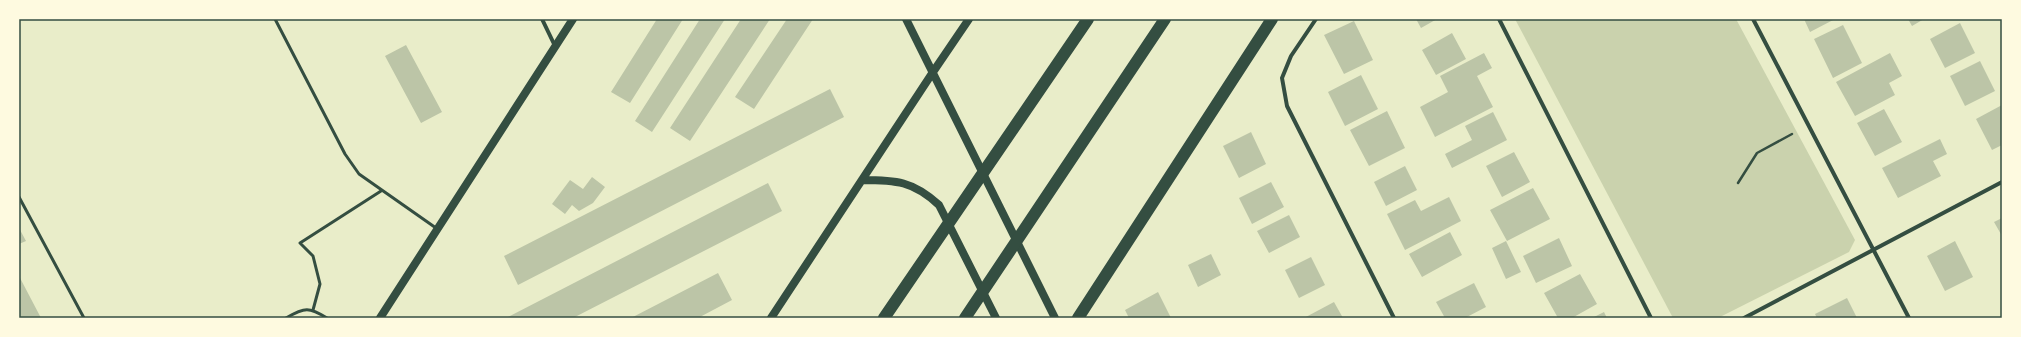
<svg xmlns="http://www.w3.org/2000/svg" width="2021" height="337" viewBox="0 0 2021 337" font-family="'Zilla Slab',serif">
  <rect width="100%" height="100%" fill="#e9edc9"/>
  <path fill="#cad2ad" d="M1515,19h221l119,221 -6,12 -131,66h-45z"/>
  <path fill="#bcc5a7" d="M657,19h26l-53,84 -19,-11z
    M700,19h25l-73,113 -17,-11z
    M741,19h29l-80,122 -20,-13z
    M787,19h26l-59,90 -19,-12z
    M1416,19h21l-16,9z
    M1804,19h31l-25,13z
    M1908,19h16l-12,7z
    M1354,21l19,39 -29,14 -20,-39z
    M1960,23l15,30 -30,15 -15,-29z
    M1843,25l19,38 -29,15 -19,-39z
    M1452,33l14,26 -30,16 -14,-25z
    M406,45l36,67 -21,11 -36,-67z
    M1484,53l8,15 -15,8 16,31 -58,30 -15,-30 28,-15 -8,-16z
    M1890,53l12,23 -13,7 6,12 -40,21 -19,-34z
    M1980,61l15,30 -30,15 -15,-30z
    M1361,75l17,34 -33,17 -17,-34z
    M830,89l14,28 -326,168 -14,-29z
    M2002,105v40l-10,5 -16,-31z
    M1884,109l18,33 -27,14 -18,-33z
    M1387,111l18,37 -36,18 -19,-36z
    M1493,112l14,28 -55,28 -7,-14 27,-14 -7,-14z
    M1251,132l15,32 -27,14 -16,-32z
    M1940,139l7,15 -14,7 8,15 -43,22 -16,-30z
    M1514,152l16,30 -28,15 -16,-31z
    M1405,166l12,24 -31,16 -12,-24z
    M592,177l13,10 -12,16 -14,8 -7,-6 -7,9 -13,-10 18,-24 13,9z
    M1271,182l13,25 -32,17 -13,-26z
    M768,183l14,28 -209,107h-67z
    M1533,188l17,31 -43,22 -17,-31z
    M1449,197l12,24 -56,29 -18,-36 28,-14 6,11z
    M1289,215l11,22 -31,16 -12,-22z
    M2002,218v18l-8,-14z
    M19,228l7,13 -7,3z
    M1450,232l12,23 -40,22 -13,-23z
    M1559,238l13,28 -36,17 -13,-27z
    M1506,241l15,31 -15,7 -14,-31z
    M1955,241l18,36 -28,14 -18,-35z
    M1211,254l10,21 -23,12 -10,-22z
    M1311,257l14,28 -26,13 -14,-28z
    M718,273l14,27 -34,18h-67z
    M1580,274l17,30 -25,14h-14l-14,-25z
    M19,276l22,42h-22z
    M1474,283l12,24 -21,11h-20l-9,-16z
    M1158,292l13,26h-42l-4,-8z
    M1847,298l10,20h-40l-2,-4z
    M1334,302l9,16h-39z
    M1604,312l3,6h-15z"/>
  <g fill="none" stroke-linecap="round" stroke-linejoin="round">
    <path stroke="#344e41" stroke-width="2.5" d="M1738,183l19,-30 35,-19"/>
    <path stroke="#344e41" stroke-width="3" d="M275,19l70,135 14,20 77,54
      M19,197l65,121
      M313,310l7,-26 -7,-28 -13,-13 81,-52
      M286,318c19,-11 23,-11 41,0"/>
    <path stroke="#344e41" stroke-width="4" d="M542,19l13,27
      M1316,19l-25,37 -9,22 5,28 107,212
      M1499,19l152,299
      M1753,19l156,299
      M1744,318l258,-136"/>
    <path stroke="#344e41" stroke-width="8" d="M906,19l149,299
      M862,180c34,0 51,1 77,25l57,113
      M380,318l193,-299
      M771,318l162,-246 36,-53"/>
    <path stroke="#344e41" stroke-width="12" d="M884,318l204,-299
      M965,318l200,-299
      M1078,318l194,-299"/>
  </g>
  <rect width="2021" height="337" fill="none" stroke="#fefae0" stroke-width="40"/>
  <rect x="20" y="20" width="1981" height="297" fill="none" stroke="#344e41" stroke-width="1.5"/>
</svg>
